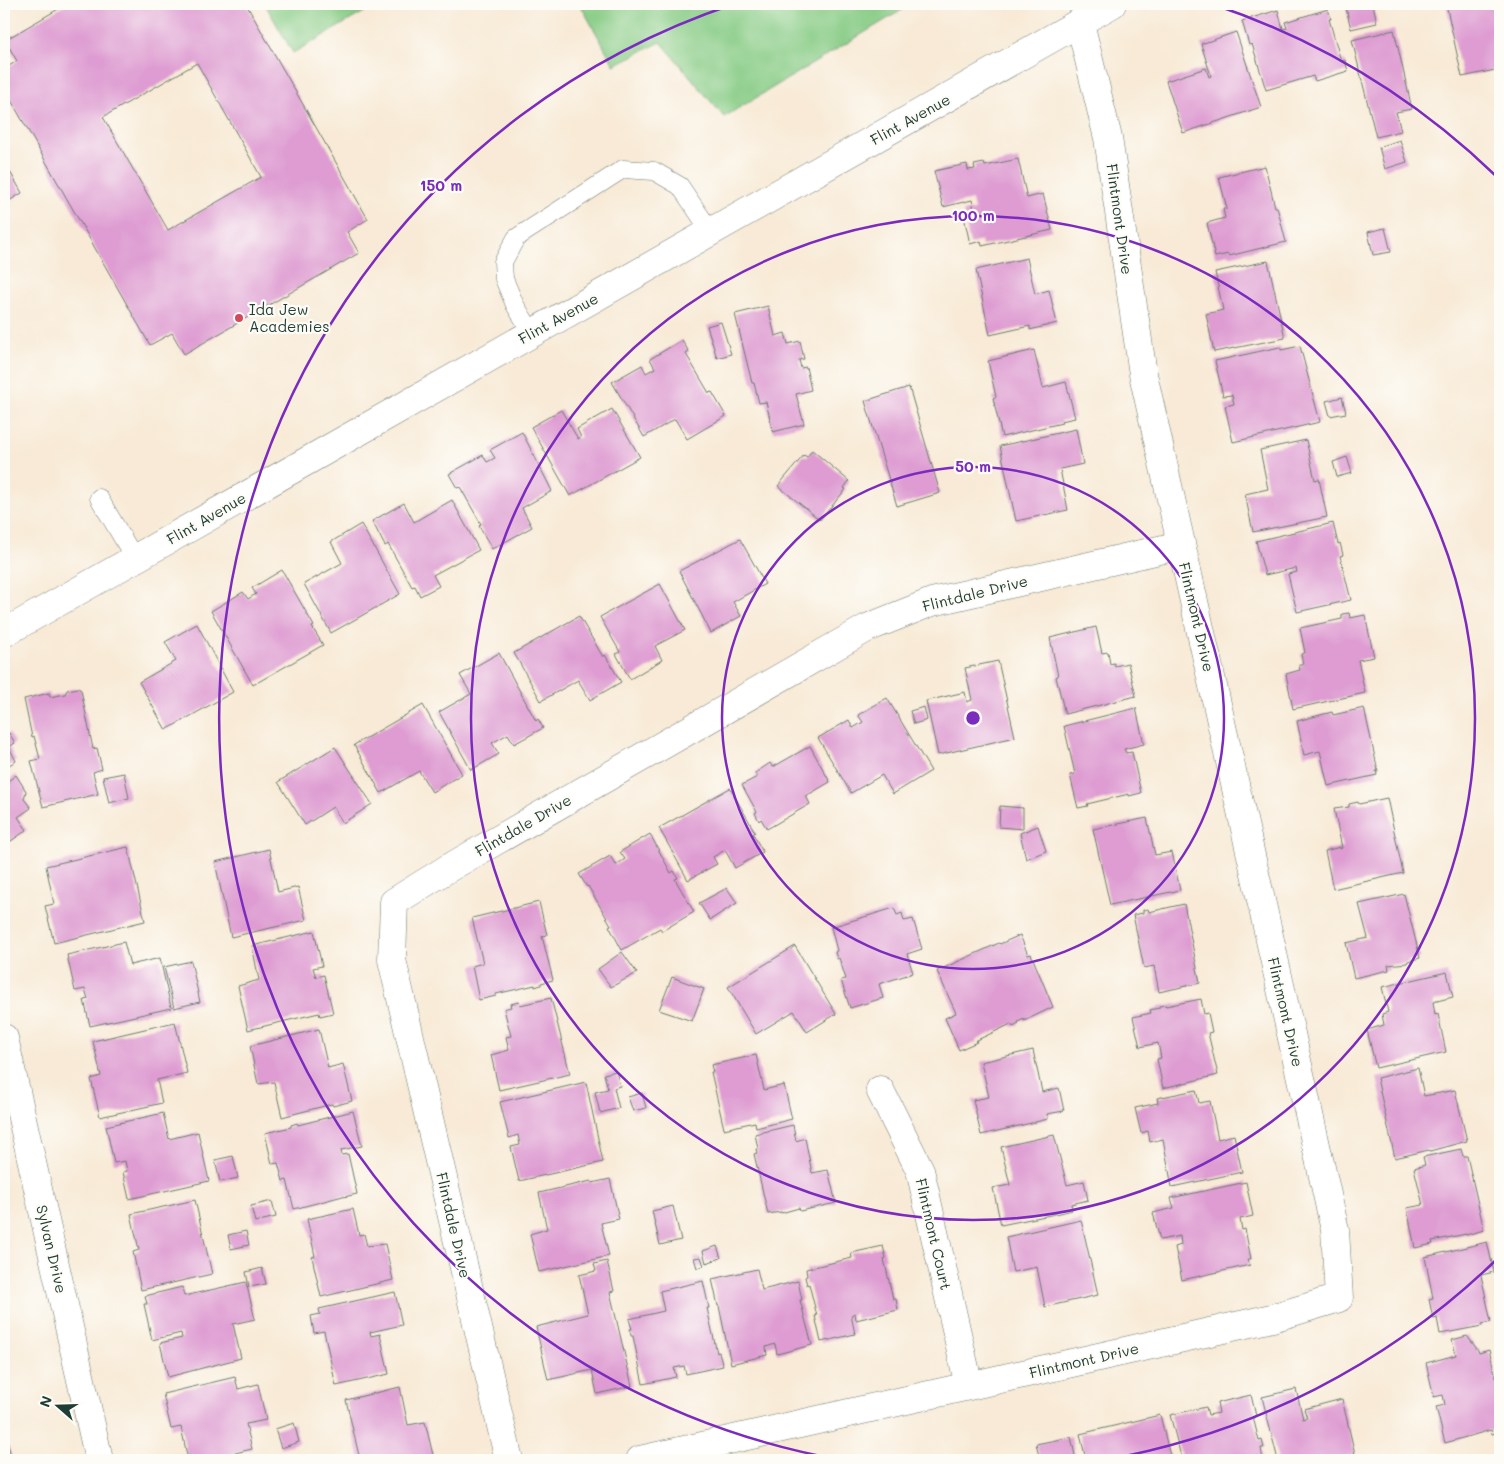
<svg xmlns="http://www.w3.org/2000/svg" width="1504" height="1464" viewBox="0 0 1504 1464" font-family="Mali,sans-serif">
  <rect width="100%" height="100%" fill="#fdfcf7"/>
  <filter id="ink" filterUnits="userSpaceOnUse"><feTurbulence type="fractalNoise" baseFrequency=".02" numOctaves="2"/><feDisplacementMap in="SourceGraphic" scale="10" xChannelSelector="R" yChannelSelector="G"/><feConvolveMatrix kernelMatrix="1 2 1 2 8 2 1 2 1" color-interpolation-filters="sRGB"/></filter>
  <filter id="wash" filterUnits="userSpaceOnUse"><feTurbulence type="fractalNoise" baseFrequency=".0096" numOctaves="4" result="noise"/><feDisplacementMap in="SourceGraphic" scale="20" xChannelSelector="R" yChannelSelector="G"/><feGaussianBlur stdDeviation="1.12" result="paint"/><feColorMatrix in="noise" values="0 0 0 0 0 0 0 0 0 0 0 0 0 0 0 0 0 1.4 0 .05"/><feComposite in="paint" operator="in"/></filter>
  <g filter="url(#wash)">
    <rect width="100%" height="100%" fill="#f8ead6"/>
    <path fill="#88cc86" stroke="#54845d" d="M265,4h113l-85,49z
      M580,4h332l-188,113 -63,-75 -47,23z"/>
    <g id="blocks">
      <path fill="#de9cd2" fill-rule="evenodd" d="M67,4h179l122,215 -21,13 12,21 -175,101 -12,-21 -22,12 -146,-257v-19l13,-8 -12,-21zM197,63l64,114 -93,53 -65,-113z
        M1345,4h28l4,19 -26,6z
        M1446,4h54v65l-38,8z
        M1328,9l3,10h-2l12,42 4,-1 3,11 -33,10 -2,-5 -47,14 -14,-46 -3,1 -7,-24 36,-11 5,19 4,-1 -2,-6z
        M1394,30l18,79 -16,3 5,19 -25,6 -24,-97z
        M1236,32l25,75 -78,26 -17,-52 40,-13 3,9 2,-1 -10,-32z
        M1400,140l7,22 -22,7 -6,-22z
        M1018,159l9,39 16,-4 9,36 -70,16 -1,-5 -11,3 -7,-32 11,-2 -2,-10 -29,7 -9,-36 33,-7 1,6 7,-1 -1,-4 10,-2 1,3z
        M4,161l18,32 -18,11z
        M1265,166l10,41h2l9,35 -57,14 -1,-2 -13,3 -8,-34 18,-5 -2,-9h4l-8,-32z
        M1385,228l6,24 -18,3 -5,-23z
        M1027,258l8,36 14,-4 8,33 -27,7v-4l-40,9 -14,-65z
        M1268,261l17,77 -71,14 -8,-38 17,-4 -8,-38z
        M768,306l7,30 10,-3 3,11 12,-3 4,18 -5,1 2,8 5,-1 5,23 -15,4 8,30 -31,8 -7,-30 -7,1 -5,-20h-2l-17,-69z
        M721,322l10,32 -14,4 -10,-32z
        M682,340l7,12 -3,2 23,39 3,-1 14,24 -39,23 -12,-20 -31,18 -32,-55 30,-17 4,8 9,-5 -5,-9z
        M1300,346l20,76 -87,20 -8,-36 9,-2 -2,-9 -9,1 -8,-35 65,-14 1,3z
        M1034,350l9,38 23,-6 9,36 -14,3 1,2 -60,14 -9,-39 3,-1 -8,-36z
        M909,387l31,106 -43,13 -32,-105z
        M1342,397l4,16 -16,3 -4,-15z
        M612,409l28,48 -70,39 -39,-69 30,-17 17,29 3,-2 -4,-8z
        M1076,429l7,35 -23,5 8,41 -52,11 -16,-75z
        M522,432l30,59 -30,17 10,19 -40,22 -13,-23 2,-2 -21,-37 -3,1 -8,-14 34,-19 4,7 8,-4 -5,-8z
        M1306,440l9,40 4,-1 8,38 -74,15 -8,-38 23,-5 -8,-39z
        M812,450l37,31 -5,7 2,1 -26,31 -42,-34 26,-31 3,2z
        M1347,457l5,16 -15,4 -4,-15z
        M452,500l27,50 -46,25 6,11 -19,10 -5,-10 -3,1 -24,-43 -3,2 -13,-25 32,-18 10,19z
        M1333,523l5,21 2,-1 3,12 -3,1 11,44 -54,12 -9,-38 9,-2 -1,-4 -31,7 -9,-34z
        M361,524l39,70 -69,39 -27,-49 38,-21 -11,-21z
        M740,539l25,45 -32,18 8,14 -30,17 -32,-62z
        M282,570l32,56 -2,1 11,18 -70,40 -42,-74 32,-19 5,7 8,-5 -4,-6z
        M660,584l25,46 -30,16 7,14 -32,19 -14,-25 4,-2 -20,-35z
        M1349,613l1,5 15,-3 9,42 -16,3 7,33 -72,16 -7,-35 14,-4 -1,-5h4l-2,-11 4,-1 -5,-25 42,-9v-5z
        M579,616l24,41 2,-2 16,27 -31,18 -12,-20 -37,21 -27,-48z
        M197,624l36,68 -67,38 -27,-48 37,-21 -11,-19z
        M1096,627l6,26 6,-1 2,12 4,-1 1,3 13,-3 8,33 -71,18 -9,-37 2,-1 -8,-38z
        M499,653l37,68 2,-2 5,9 -29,16 -6,-10 -16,9 7,11 -28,16 -32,-58 32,-18 -11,-19z
        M998,661l17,76 -77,18 -12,-54 39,-9 2,10 5,-2 -7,-32z
        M78,688l3,2 12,59 4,-1 5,21 -9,3 5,22 -55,13 -12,-46 9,-2 -6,-23 -2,1 -8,-38 25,-6 1,4 15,-3 2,-4z
        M887,698l44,73 -38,23 -11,-19 -31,18 -33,-55 31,-18 4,8 10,-6 -5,-7z
        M423,705l39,69 -30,18 -13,-21 -38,22 -27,-48z
        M924,707l3,13 -13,4 -4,-13z
        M1136,708l8,36 -20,5 2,4 6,-1 9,41 -12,3v-2l-42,10 1,2 -10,2 -8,-33 5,-1 -11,-48z
        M1364,708l14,63h-2l1,4 -49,11 -8,-35 -16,4 -7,-34 35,-9 1,3z
        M9,733l6,10 -6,4 7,14 -12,7v-31z
        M810,746l20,36 -24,14 4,8 -43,25 -6,-10 -2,2 -4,-8 2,-1 -15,-27 15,-8 -2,-4 15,-10 3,4z
        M335,747l37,57 -29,19 -10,-16 -28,18 -27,-43z
        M124,773l5,25 -20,5 -6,-26z
        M16,775l10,16 -2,8 7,9 -13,9 9,13 -19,13 -4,-6v-53z
        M730,788l25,44 -2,2 10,18 -28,16 -10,-18 -12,7 4,7 -29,16 -29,-52z
        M1387,798l16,75 -70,16 -8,-38 15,-4v2l2,-1 -8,-39 15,-2v-3l9,-2 1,2z
        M1000,806l23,2v21l-24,-2z
        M1147,818l8,37 17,-3 8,38 -70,15 -17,-76z
        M1038,826l8,25 -20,8 -6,-26z
        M650,834l21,39 3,-2 4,7 -3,1 19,33 -32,19 -2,-3 -38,22 -13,-24 2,-1 -23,-39 -1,1 -8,-13 31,-18 6,9 9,-6 -5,-7z
        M128,847l17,74 -91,22 -9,-37 9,-2 -8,-38z
        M269,849l9,43 20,-5 8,33 -75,17 -16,-75z
        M727,888l10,15 -27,17 -11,-17z
        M1404,894l16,64 -12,3 -1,2 -19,2 1,5 -35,8 -8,-35 22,-5 -9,-34z
        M539,902l8,33 -5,1 11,44 -12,3v2l-6,2v-2l-39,9v2l-17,4 -7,-34 11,-3 -11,-45z
        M1184,904l16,79 -41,9 -5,-26 -10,2 -11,-53 10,-2v-3l5,-1 1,3z
        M894,908l3,7 5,-2 2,8 9,-2 9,30 -15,5 6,19 -34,11 4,14 -33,10 -9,-28 5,-1 -7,-21 -2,1 -2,-7 2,-1 -6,-24z
        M314,931l8,35 -9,2 3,9 8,-2 9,38 -13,3 -1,-3 -71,17 -10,-44 21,-6 -7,-34z
        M1020,935l8,20 3,-1 22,53 -29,14v-2l-6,3 1,2 -6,3 -2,-3 -36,17 2,1 -18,8 -14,-32 11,-5 -19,-42 62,-28 1,1z
        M124,942l6,23 30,-7 11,50 -81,18 -6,-26 4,-1 -3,-10 -10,2 -8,-36z
        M795,946l41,68 -29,18 -13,-21 -38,23 -28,-47z
        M622,952l15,21 -26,14 -13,-18z
        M191,961l9,41 -26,6 -10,-41z
        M1447,972l6,25 -20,5 2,13 3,-1 8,38 -70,16 -9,-38 17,-5 -2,-11 6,-2 -6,-25z
        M672,977l32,12 -12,32 -33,-11z
        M551,998l19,76 -71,16 -8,-35 18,-5 -3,-13 5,-1 -7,-27 7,-2 -1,-3 9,-2 1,3z
        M1201,999l3,15 4,-1 4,19 -4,1 10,42 -55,13 -6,-29 4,-1 -3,-15 -18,4 -7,-30 18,-4 -1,-3 9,-2v-2l7,-1v1z
        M175,1022l12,51 -30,7 5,23 -62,14 -9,-38 10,-3 -8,-35z
        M319,1029l9,39 15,-4 9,37 -19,5 -1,-2 -50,13 -8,-35 -16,2 -8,-38z
        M1033,1050l9,42 17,-4 5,23 -17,3 1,5 -67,16 -8,-35 16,-3 -8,-35z
        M756,1055l8,35 20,-5 8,34 -36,9 -1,-6 -31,7 -13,-57h2l-2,-7z
        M1418,1068l6,28 31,-6 12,51 -37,10 -1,-1 -34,8 -18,-80z
        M616,1071l4,15 -6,2 5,20 -19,5 -5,-21 13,-3 -4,-15z
        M586,1082l17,80 -84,19 -8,-34 9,-2 -2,-10 -9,3 -9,-36z
        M1196,1090l3,13 11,-2 8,38 16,-4 8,37 -70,15 -9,-48 -13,3 -2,-11 -7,2 -6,-25 23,-5 -1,-5z
        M642,1093l4,15 -13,3 -5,-14z
        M353,1111l9,35 -21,4 1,5 6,-1 9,40 -13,3 -1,-1 -49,13 -7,-29 -4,1 -5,-18 -6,1 -7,-31 26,-6v-2l6,-2 1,2z
        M163,1113l6,26 29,-7 11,49 -80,18 -6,-27 4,-1 -2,-10 -11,2 -8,-37z
        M793,1125l3,16 9,-3 7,35 16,-3 8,33 -36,8 -1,-3 -18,5v-1l-13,2 -14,-60 3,-1 -1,-4h2l-3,-15z
        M1054,1135l13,50 17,-4 4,19 -17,4 1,6 -12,3 -59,12 -8,-37 17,-3 -9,-38z
        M1461,1149l2,7h4l17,74 -18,5v-1l-34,7 1,3 -18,4 -8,-40 16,-3 -9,-37 11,-3 -2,-8z
        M233,1156l5,22 -18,4 -5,-22z
        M610,1179l9,40 -18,4 8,33 -70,16 -9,-38 17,-5 -8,-36 52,-12 1,2z
        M1246,1182l7,34 -13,3 2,11 3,-1 6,30h-3l2,6 -68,15 -7,-33 6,-2 -1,-9 -20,4 -7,-27 21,-5 -3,-10z
        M195,1200l17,74 -71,16 -8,-38 6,-2 -8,-36z
        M272,1201l4,16 -21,5 -4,-16z
        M673,1206l8,34 -21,5 -8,-34z
        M353,1209l6,26 5,-1 3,12 18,-2 8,36 -72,17 -9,-40 3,-1 -8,-37z
        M1081,1220l17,75 -53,12 -8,-40 -24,5 -7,-35z
        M246,1231l3,14 -18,4 -3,-14z
        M1487,1242l7,30 -13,3 10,47 -9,2v2l-42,8 -3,-16 -4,1 -4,-20 4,-1 -8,-41z
        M717,1246l4,12 -15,5 -3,-12z
        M883,1246l3,12 -2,1 9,40h3l2,11 -42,10 -1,-7 -4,2 4,19 -34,8 -6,-26h2l-8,-32 -2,1 -2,-8 2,-1 -1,-7 46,-11 -1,-5z
        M701,1257l3,9 -7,2 -3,-10z
        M607,1261l7,30 -4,1 22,94 -35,8 -5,-24 -44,10 -12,-53 52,-13 -9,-39 17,-4 -2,-7z
        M262,1268l4,16 -17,3 -3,-15z
        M757,1269l5,21 36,-9 4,19h-2l12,45 -35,9 -2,-10 -9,3 1,8 -36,9 -12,-58h-1l-6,-27z
        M703,1281l6,27h-2l10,45 2,-1 4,14 -37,8 -2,-8 -10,2 2,9 -33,7 -10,-48h-2l-1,-7h2l-3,-10 35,-8 -4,-20z
        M246,1282l9,37 -22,5 8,34 -73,19 -8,-34 22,-5 -1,-5 -29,7 -8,-36h3l-2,-8 37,-9 2,9z
        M395,1292l7,33 -32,7 1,4 9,-2 9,40 -53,12 -12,-55 -10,2 -3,-17 9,-2 -1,-5z
        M1467,1336l11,14 1,3 10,-3 9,35 2,-1v48l-8,2 -1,-4 -46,13 -9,-36 9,-2 -2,-10 -9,2 -8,-34 30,-8 -4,-15z
        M235,1377l3,12 20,-5 8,36 -20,4 6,25 -46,11h-18l-7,-33 -10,2 -8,-35z
        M400,1387l8,38 17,-3 9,37 -74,1 -14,-60z
        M1296,1389l7,30 4,-1 -3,-9 38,-10 13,55 -23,6h-54l-16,-63z
        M1251,1395l5,21 -3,1 6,24 3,-1 2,8h-3l2,12h-81l-12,-45 36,-8 2,8 11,-2 -2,-10z
        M1160,1415l11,45h-85l-6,-26z
        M294,1423l5,19 -18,6 -6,-19z
        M4,1429v-1l8,32h-8z
        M1071,1437l5,23h-36l-4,-16z
        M979,1456l1,4h-15z"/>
    </g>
  </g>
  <g filter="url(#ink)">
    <use href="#blocks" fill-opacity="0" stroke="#6b7a6d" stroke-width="1"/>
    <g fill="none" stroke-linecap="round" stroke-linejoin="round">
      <g stroke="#6b7a6d" stroke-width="19">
        <path id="service" d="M532,333l-17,-28 -11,-26 -1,-17 13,-24 107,-69 31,2 26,15 31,46
          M99,498l36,61"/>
      </g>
      <g stroke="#6b7a6d" stroke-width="29">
        <path id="minor" d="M4,1038l95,422
          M880,1090l40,80 49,216
          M509,1460l-117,-500 2,-58 53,-33 420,-241 65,-26 249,-57
          M640,1460l632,-142 67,-20 -4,-68 -192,-856 -35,-236 -28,-115"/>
      </g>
      <g stroke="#6b7a6d" stroke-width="29">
        <path id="tertiary" d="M4,633l1108,-629"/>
      </g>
      <use href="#service" stroke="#fff" stroke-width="18"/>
      <use href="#minor" stroke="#fff" stroke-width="28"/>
      <use href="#tertiary" stroke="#fff" stroke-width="28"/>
    </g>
  </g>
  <g fill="none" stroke="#7b2cbf" stroke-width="2.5">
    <circle cx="973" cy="718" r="251"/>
    <circle cx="973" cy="718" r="502"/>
    <path d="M1496 1260A753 753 0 0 1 1104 1460M842 1460A753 753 0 0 1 734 4M1212 4A753 753 0 0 1 1496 176"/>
  </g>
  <circle fill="#d1495b" stroke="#fdfcf7" stroke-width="2" cx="239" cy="318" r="5"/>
  <g text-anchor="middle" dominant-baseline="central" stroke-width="4.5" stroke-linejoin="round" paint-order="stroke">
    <g font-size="15" fill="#1f3d34" stroke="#fdfcf7">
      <text transform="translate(910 119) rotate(-29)">Flint Avenue</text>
      <text transform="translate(1120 219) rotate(82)">Flintmont Drive</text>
      <text transform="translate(558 318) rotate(-29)">Flint Avenue</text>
      <text transform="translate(206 518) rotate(-30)">Flint Avenue</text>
      <text transform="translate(975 593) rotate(-14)">Flintdale Drive</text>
      <text transform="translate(1197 617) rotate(77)">Flintmont Drive</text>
      <text transform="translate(523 825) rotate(-30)">Flintdale Drive</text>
      <text transform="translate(1286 1012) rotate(77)">Flintmont Drive</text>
      <text transform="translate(454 1225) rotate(77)">Flintdale Drive</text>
      <text transform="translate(934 1234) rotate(77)">Flintmont Court</text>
      <text transform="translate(52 1249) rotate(77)">Sylvan Drive</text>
      <text transform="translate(1084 1360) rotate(-13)">Flintmont Drive</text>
    </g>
    <g font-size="15" fill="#1f3d34" stroke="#fdfcf7" text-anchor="start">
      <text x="249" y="309">Ida Jew<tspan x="249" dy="17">Academies</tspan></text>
    </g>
  </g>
  <circle cx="973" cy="718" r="8" fill="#7b2cbf" stroke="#fdfcf7" stroke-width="2.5"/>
  <g font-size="15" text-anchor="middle" font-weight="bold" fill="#7b2cbf" stroke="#fdfcf7" stroke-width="4.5" stroke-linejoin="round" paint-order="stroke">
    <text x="441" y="191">150 m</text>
    <text x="973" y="221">100 m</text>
    <text x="973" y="472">50 m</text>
  </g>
  <rect width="1504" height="1464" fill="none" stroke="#fdfcf7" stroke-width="20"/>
  <g transform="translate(58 1406) rotate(290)" stroke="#fdfcf7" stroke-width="4" paint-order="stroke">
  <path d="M0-4L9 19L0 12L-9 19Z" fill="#1f3d34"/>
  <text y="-8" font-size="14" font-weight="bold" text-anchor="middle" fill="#1f3d34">N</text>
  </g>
</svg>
